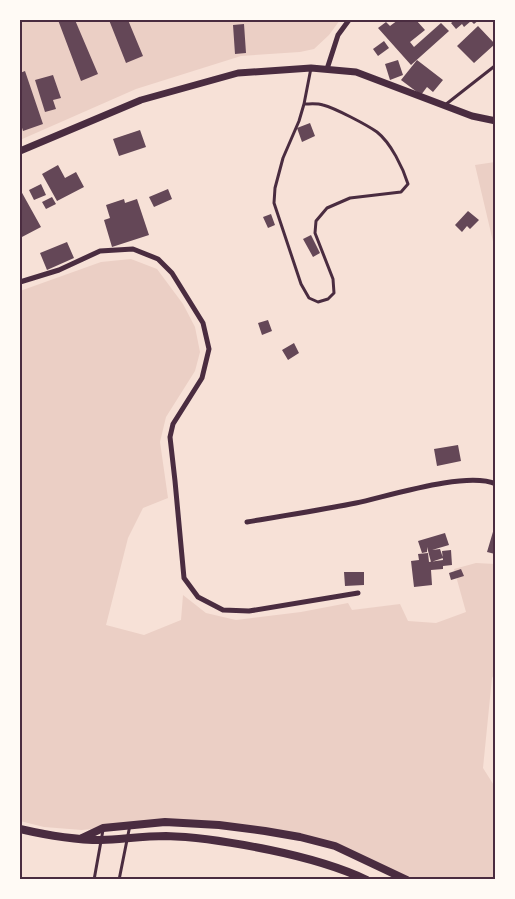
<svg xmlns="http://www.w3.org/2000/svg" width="515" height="899" viewBox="0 0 515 899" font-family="Helvetica,sans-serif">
  <rect width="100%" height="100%" fill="#f7e1d7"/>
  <path fill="#ebcfc5" d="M20,20h320l-11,15 -15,14 -14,3 -59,4 -105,33 -116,51z
    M495,162h1l-1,88 -20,-85z
    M131,259l26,10 26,35 12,23 5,25 -5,19 -29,46 -6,25 8,56 -25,10 -15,30 -22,87 38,10 37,-15 2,-25 23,18 30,7 65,-8 47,-9 4,7 48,-6 8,17 28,2 30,-11 -12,-43 22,-6 19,1v109l-3,5 -9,90 12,19v92h-81l-79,-33 -135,-23 -73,2 -45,5 -38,-3 -24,-6v-530l81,-29z"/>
  <path fill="#644757" d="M58,20h17l23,54 -17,7z
    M109,20h19l15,36 -17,7z
    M398,20h18l9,10 -15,12 4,5 27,-24 8,8 -38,34 -33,-37 8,-6 4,4z
    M455,20h24l-5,4 -3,-3 -7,6 -2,-3 -6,5 -5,-6z
    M244,24l2,29 -11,1 -2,-29z
    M478,26l17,18 -21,19 -17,-17z
    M384,41l5,7 -11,8 -5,-7z
    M398,60l5,15 -13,5 -5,-16z
    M417,60l26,20 -10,12 -6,-5 -6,8 -20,-15z
    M25,71l18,53 -20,7 -3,-10v-48z
    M53,75l8,23 -8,2 3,9 -11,3 -10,-32z
    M310,123l5,13 -13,6 -5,-14z
    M140,130l6,17 -27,9 -6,-17z
    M58,165l7,13 11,-6 8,15 -27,14 -15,-27z
    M41,184l5,11 -12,5 -5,-10z
    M168,189l4,10 -18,8 -5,-10z
    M21,191l20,36 -21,11v-46z
    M52,197l4,7 -10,5 -4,-7z
    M124,199l1,4 12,-4 12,36 -37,12 -8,-27 6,-2 -4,-13z
    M468,211l11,9 -9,9 -3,-3 -5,6 -7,-7z
    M271,214l4,11 -7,3 -5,-11z
    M311,235l9,18 -7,4 -10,-18z
    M67,242l7,16 -27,12 -7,-17z
    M268,320l4,11 -10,4 -4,-12z
    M294,343l5,10 -11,7 -6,-10z
    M458,445l3,16 -24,5 -3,-17z
    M495,525v29l-8,-2z
    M445,533l4,12 -17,5 8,-1 3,9 -12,4 -4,-15v5l-5,1 -4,-12z
    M451,550l1,15 -9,1v3l-12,1 1,15 -18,2 -3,-26 8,-1 -1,-6 10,-1 1,9 14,-2 -1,-9z
    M461,569l3,7 -13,4 -2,-7z
    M344,572h20v13l-19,1z"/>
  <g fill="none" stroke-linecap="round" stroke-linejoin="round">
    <path stroke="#4a2c40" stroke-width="3" d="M304,104c6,0 13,-1 19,1 12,3 44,20 54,27 14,11 26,36 31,52l-7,8 -51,6 -23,10 -11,13 -1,12 18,46 1,14 -6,6 -10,3 -9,-4 -8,-14 -27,-81 1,-15 8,-30 16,-37z
      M304,104l7,-36
      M445,105l51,-40
      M94,880l9,-50
      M119,880l11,-55"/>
    <path stroke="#4a2c40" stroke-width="5" d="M327,69l11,-34 11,-15
      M20,282l39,-12 41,-19 33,-2 25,10 14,14 31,50 6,26 -7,29 -29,46 -3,13 5,44 9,97 14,19 25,13 26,1 109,-18
      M247,522c36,-6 73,-12 109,-19 33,-7 110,-32 140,-19"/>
    <path stroke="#4a2c40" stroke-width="7" d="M20,151l121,-51 97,-27 73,-5 45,4 116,44 24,5"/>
    <path stroke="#4a2c40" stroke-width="8" d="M20,829c26,6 54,11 81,11 22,-1 43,-4 65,-4 35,1 70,7 104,14 34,7 65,15 97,30
      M82,838l21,-10 62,-6 54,3 46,6 35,6 35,9 72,34"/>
  </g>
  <rect width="515" height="899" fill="none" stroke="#fffaf5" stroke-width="42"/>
  <rect x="21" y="21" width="473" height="857" fill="none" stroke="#4a2c40" stroke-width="2"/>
</svg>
